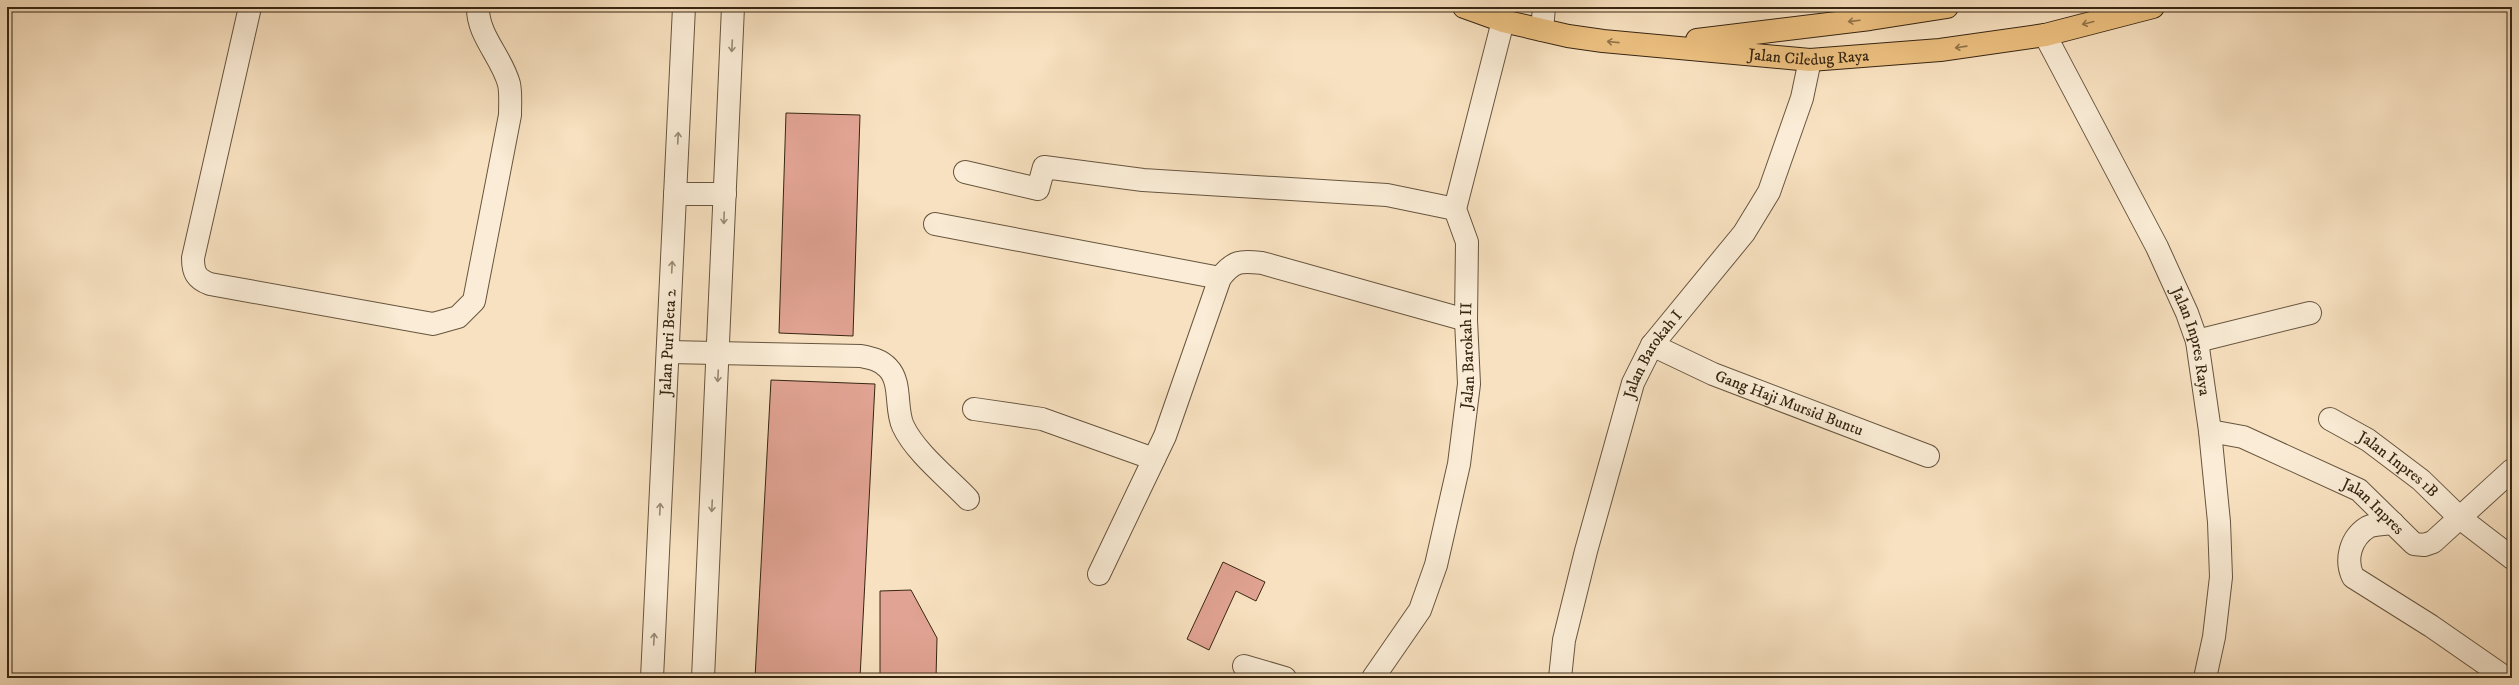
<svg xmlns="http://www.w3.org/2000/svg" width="2519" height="685" viewBox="0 0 2519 685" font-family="'IM FELL DW Pica',serif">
  <rect width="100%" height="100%" fill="#f8e1c0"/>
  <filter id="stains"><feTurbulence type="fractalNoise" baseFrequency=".005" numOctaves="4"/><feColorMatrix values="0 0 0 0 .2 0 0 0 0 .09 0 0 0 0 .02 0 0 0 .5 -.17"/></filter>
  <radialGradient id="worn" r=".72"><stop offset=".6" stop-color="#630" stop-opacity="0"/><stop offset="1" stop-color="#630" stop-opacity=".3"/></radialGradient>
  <path fill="#e1a393" stroke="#372612" d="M786,113l74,2 -7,221 -74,-3z
    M771,380l104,4 -15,294h-105z
    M1223,562l42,20 -9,19 -20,-10 -27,59 -22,-11z
    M911,590l26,48 -1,40h-56v-87z"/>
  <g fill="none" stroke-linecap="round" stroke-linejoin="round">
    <g stroke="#67553e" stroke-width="24">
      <g id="minor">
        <path d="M250,7l-57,251c0,14 3,21 17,26l223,40 25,-7 16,-16 36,-186c0,-10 1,-22 -1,-31 -7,-27 -32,-49 -31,-77"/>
        <path d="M1542,30l2,-23"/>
        <path id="s1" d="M2045,35l112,212 30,66 10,28 13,90 9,91 2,55 -7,60 -9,41"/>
        <path d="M965,172l73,17 6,-22 99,13 244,15 68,14"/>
        <path d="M675,194h50"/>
        <path d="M935,224l285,54"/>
        <path d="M2197,341l113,-28"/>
        <path id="s2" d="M1652,345l61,29 215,82"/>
        <path d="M668,352l193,4c10,2 20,4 27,12 14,14 7,41 15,58 12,26 45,52 65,73"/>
        <path d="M974,409l68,10 112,40"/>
        <path id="s3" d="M2330,419l38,21 53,40 39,38 52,40"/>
        <path id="s4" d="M2210,431l33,6 116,53 55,54 10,1 9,-3 79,-72"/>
        <path d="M2393,523c-7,1 -19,1 -25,4 -18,11 -23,33 -15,50l78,49 75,52"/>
        <path d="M1099,574l66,-138 55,-158c14,-18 21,-17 42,-15l204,57"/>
        <path d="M1244,666l41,12"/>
        <path id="s5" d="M652,678l32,-671"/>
        <path d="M703,678l30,-671"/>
        <path id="s6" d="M1373,678l47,-68 16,-45 23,-101 10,-80 -3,-64 1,-78 -12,-33 48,-188"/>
        <path id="s7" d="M1560,678l4,-38 22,-89 47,-168 19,-38 92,-112 25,-41 33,-94 8,-38"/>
      </g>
    </g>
    <g stroke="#372612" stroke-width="24">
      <g id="major">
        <path id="s8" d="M1464,7l39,14 65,15 35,5 207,19 130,-10 105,-15 108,-28"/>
        <path d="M1697,40l173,-21 77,-12"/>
      </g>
    </g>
    <use href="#minor" stroke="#faecd6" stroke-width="22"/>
    <use href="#major" stroke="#ecc080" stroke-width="22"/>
  </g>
  <defs><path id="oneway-shaft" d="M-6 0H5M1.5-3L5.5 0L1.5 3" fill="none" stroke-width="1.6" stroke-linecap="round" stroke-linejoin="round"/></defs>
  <g stroke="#927349">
    <use href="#oneway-shaft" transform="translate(1854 21) rotate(173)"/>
    <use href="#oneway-shaft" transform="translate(2088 23) rotate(166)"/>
    <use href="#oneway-shaft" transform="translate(1613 42) rotate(-174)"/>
    <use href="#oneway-shaft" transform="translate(1961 47) rotate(172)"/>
  </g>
  <g stroke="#988974">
    <use href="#oneway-shaft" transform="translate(732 46) rotate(93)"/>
    <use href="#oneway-shaft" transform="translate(678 138) rotate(-87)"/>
    <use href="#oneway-shaft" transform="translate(724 218) rotate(92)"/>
    <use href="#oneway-shaft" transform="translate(672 267) rotate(-87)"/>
    <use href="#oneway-shaft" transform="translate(718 376) rotate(93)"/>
    <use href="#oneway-shaft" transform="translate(712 506) rotate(93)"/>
    <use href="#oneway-shaft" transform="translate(660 509) rotate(-87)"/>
    <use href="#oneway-shaft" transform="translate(654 639) rotate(-87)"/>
  </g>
  <g text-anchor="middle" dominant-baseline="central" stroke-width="3" stroke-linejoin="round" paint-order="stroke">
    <g font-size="16" fill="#372612" stroke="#faecd6">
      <text stroke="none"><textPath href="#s8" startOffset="350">Jalan Ciledug Raya</textPath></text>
      <text stroke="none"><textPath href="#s1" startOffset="341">Jalan Inpres Raya</textPath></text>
      <text stroke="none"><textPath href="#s5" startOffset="336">Jalan Puri Beta 2</textPath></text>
      <text stroke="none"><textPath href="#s6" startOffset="343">Jalan Barokah II</textPath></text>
      <text stroke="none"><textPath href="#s7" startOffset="339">Jalan Barokah I</textPath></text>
      <text stroke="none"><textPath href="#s2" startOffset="149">Gang Haji Mursid Buntu</textPath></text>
      <text stroke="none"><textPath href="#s3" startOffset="82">Jalan Inpres 1B</textPath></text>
      <text stroke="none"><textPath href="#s4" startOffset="182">Jalan Inpres</textPath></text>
    </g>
  </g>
  <rect width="2519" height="685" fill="none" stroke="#f8e1c0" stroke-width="24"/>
  <rect x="8" y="8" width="2503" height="669" fill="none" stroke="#372612" stroke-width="2"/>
  <rect x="12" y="12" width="2495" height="661" fill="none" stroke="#372612"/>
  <rect width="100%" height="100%" filter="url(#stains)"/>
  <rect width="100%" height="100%" fill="url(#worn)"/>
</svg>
